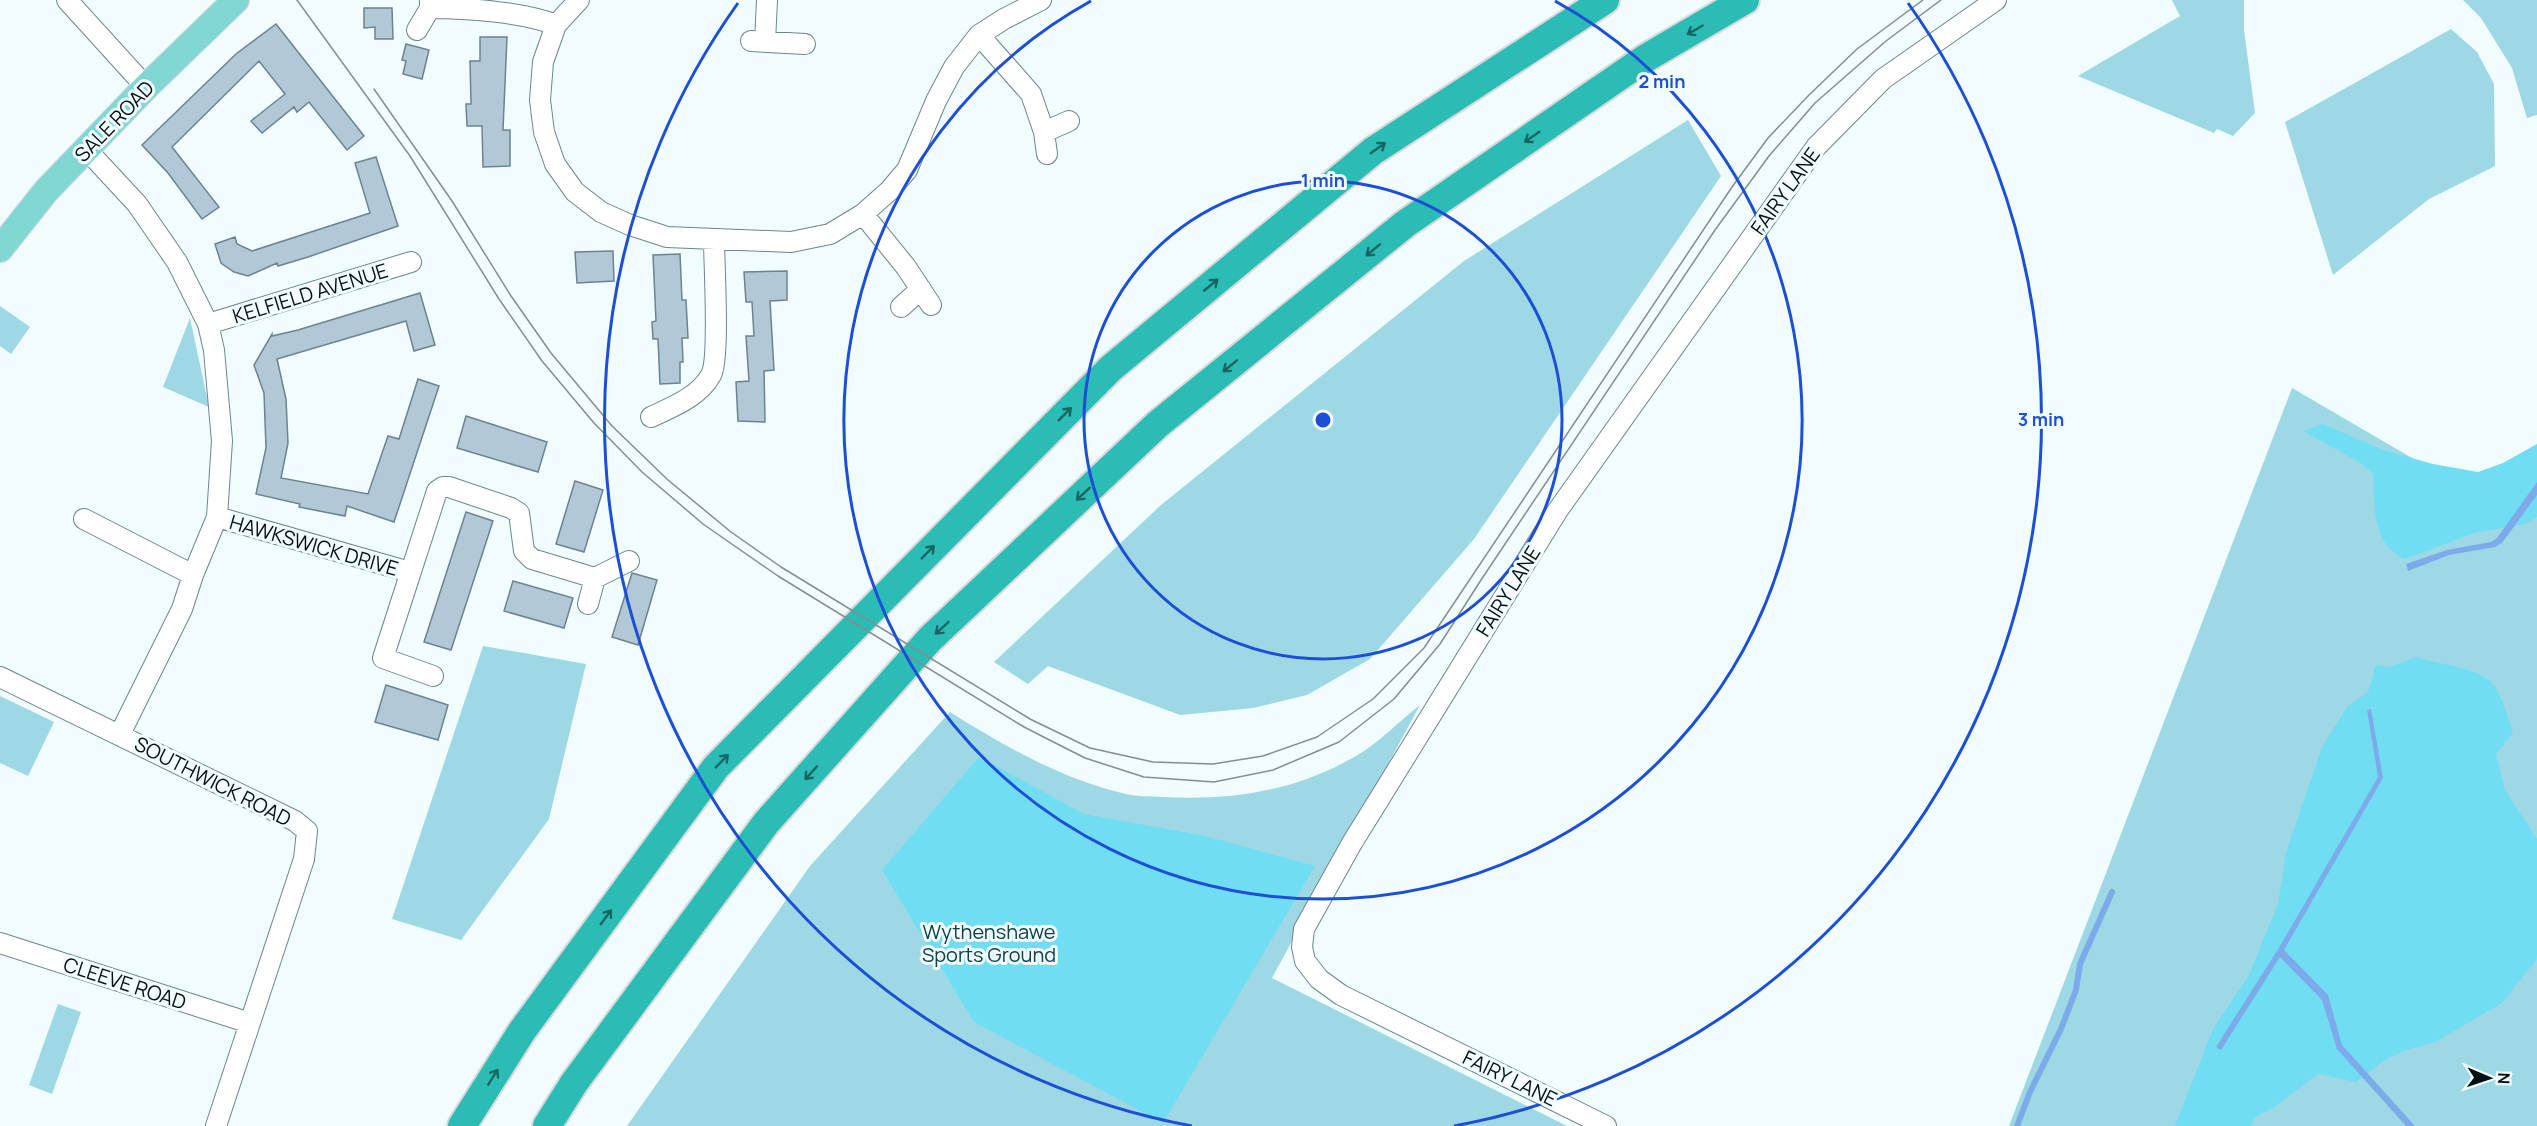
<svg xmlns="http://www.w3.org/2000/svg" width="2537" height="1126" viewBox="0 0 2537 1126" font-family="Manrope,sans-serif">
  <rect width="100%" height="100%" fill="#f0fcfe"/>
  <path fill="#9dd8e4" d="M2172,0h72v30l11,83 -22,23 -16,-7 -3,4 -136,-57 102,-60z
    M2463,0h74v115l-10,3 -15,-50 -31,-50z
    M2451,29l26,23 17,32 1,82 -66,33 -96,76 -48,-153z
    M1688,120l33,56 -247,363 -104,120 -63,36 -54,13 -73,7 -132,-49 -20,18 -34,-22 167,-157 303,-244z
    M0,306l30,21 -19,27 -11,-8z
    M190,318l19,89 -46,-20z
    M2292,388l199,116 46,-30v652h-528z
    M483,646l103,18 -37,155 -88,121 -69,-21z
    M0,696l54,26 -26,54 -28,-13z
    M1420,705l-148,273 295,148h-940l183,-260 140,-154c54,34 110,66 172,81 13,4 28,3 41,4 68,4 133,-6 193,-41 23,-13 43,-35 64,-51z
    M58,1004l23,8 -29,82 -23,-9z"/>
  <path fill="#70ddf2" d="M2323,424l60,26 50,14 45,8 25,-9 34,-19v73l-13,7 -50,9 -69,26c-33,-14 -31,-54 -32,-85l-12,-11 -58,-32z
    M2416,657c22,8 58,9 75,25 10,9 18,39 22,51l-17,21 9,36 32,49v120l-35,44 -67,39 -32,9 -21,11 -26,20 -38,-8 -44,33 -18,10 -7,9h-74l38,-97 36,-54 29,-71 8,-52 37,-107 24,-38 21,-15 8,-27 14,2z
    M979,757l105,57 121,22 110,30 -152,257 -189,-101 -92,-152z"/>
  <path fill="#7dabea" d="M2537,482v13l-35,48 -7,4 -46,8 -41,16 -2,-7 41,-14 44,-8 6,-4z
    M2371,709l12,69 -99,172 44,45 14,50 73,81h-9l-69,-77 -15,-49 -42,-43 -59,93 -5,-3 64,-101 98,-169 -11,-67z"/>
  <g fill="none" stroke-linecap="round" stroke-linejoin="round">
    <path stroke="#7dabea" stroke-width="6" d="M2017,1126l13,-34 31,-63 15,-39 4,-26 32,-72"/>
  </g>
  <path fill="#b1c9d7" stroke="#6c8390" stroke-width="1.5" d="M364,8h28l1,31h-18v-12l-11,1z
    M276,24l88,112 -17,14 -38,-48 -12,10 -3,-5 -32,26 -11,-12 34,-27 -26,-33 -87,86 47,60 -17,12 -34,-46 -26,-28 94,-91z
    M480,37h27l-4,93h7v36l-27,1 -1,-41h-15l-1,-22h5l-1,-43h10z
    M406,44l23,6 -7,29 -19,-5 3,-13 -4,-1z
    M376,157l22,69 -90,31 -30,9 -1,-3 -29,13 -14,-4 -13,-9 -6,-19 20,-7 2,7 15,7 118,-38 -15,-50z
    M613,251l1,30 -37,2 -2,-31z
    M680,254l2,46h4l2,38h-6l1,24h-3v21l-20,1 -2,-45h-5l-1,-17 4,-1 -3,-66z
    M787,271v29l-17,1 4,69 -10,1 1,51 -27,-1 -2,-39 13,-1 -3,-45h8l-2,-34h-6l-2,-30z
    M420,293l15,52 -21,6 -8,-30 -129,38 9,40 2,44 -7,35 87,16 20,-58 11,3 19,-60 21,7 -45,136 -47,-16 -2,10 -46,-9 1,-3 -44,-10 10,-46 -2,-55 -10,-28 18,-31v2l26,-6z
    M466,416l81,26 -9,30 -81,-24z
    M575,481l28,9 -19,62 -28,-8z
    M466,512l27,9 -42,129 -27,-8z
    M632,573l25,7 -19,65 -26,-8z
    M513,581l60,17 -9,30 -60,-17z
    M386,685l62,20 -10,35 -63,-18z"/>
  <g fill="none" stroke-linecap="round" stroke-linejoin="round">
    <g stroke="#6b878c" stroke-width="22">
      <path id="minor" d="M67,0l79,87
        M579,0l-23,25 -13,37 -3,38 4,32 11,32 20,28 26,20 29,13 37,12 124,5 39,-8 33,-20 26,-23 18,-21 29,-69 18,-34 25,-32 25,-16 37,-19
        M430,8c36,0 93,4 126,17
        M417,30l13,-22v-8
        M979,35l52,59 13,38 3,22
        M751,41l54,3
        M765,42l2,-42
        M1044,132l25,-11
        M86,149l51,55 40,58 31,62 6,26 8,91 -5,76 -24,58 -11,34 -62,125
        M863,214l43,53 25,38
        M901,307l20,-18
        M208,324l203,-62
        M651,417c21,-10 48,-20 60,-42 9,-16 3,-111 3,-135
        M217,517l193,55
        M84,519l109,56
        M588,604l7,-26
        M433,676l-50,-18 54,-167 6,-4h6l62,21 8,5 5,38 8,8 63,19 34,-17
        M0,677l295,144 12,10 -3,28 -88,267
        M0,943l250,80
        M1606,1126l-265,-131 -22,-16 -14,-18 -3,-14 2,-18 48,-86 206,-333 258,-363 67,-68 113,-79"/>
    </g>
    <g stroke="#d7d9d9" stroke-width="28">
      <path id="major" d="M0,249l46,-58 100,-104 90,-87"/>
    </g>
    <g stroke="#d7d9d9" stroke-width="32">
      <path id="highway" d="M462,1126l60,-95 194,-264 395,-399 262,-217 232,-151
        M547,1126l27,-43 192,-260 164,-184 228,-215 247,-200 241,-166 99,-58"/>
    </g>
    <use href="#minor" stroke="#fff" stroke-width="20"/>
    <use href="#major" stroke="#80d7d3" stroke-width="26"/>
    <use href="#highway" stroke="#2bbcb5" stroke-width="28"/>
    <path stroke="#838e90" stroke-width="1.5" d="M297,0l113,156 89,143 43,62 52,62 48,49 61,52 75,52 246,151 61,31 59,19 70,5 59,-12 66,-28 55,-43 46,-55 41,-64 234,-350 54,-74 46,-53 71,-62 55,-41
      M374,89l78,112 59,95 40,57 61,73 56,54 63,52 50,35 249,152 60,29 63,14 60,2 50,-8 54,-19 56,-38 51,-51 308,-461 36,-49 41,-43 48,-46 66,-49"/>
  </g>
  <defs><path id="oneway-shaft" d="M-6 0H5M1.5-3L5.5 0L1.5 3" fill="none" stroke-width="1.6" stroke-linecap="round" stroke-linejoin="round" transform="scale(1.5)"/></defs>
  <g stroke="#186664">
    <use href="#oneway-shaft" transform="translate(1695 30) rotate(150)"/>
    <use href="#oneway-shaft" transform="translate(1532 137) rotate(145)"/>
    <use href="#oneway-shaft" transform="translate(1378 148) rotate(-35)"/>
    <use href="#oneway-shaft" transform="translate(1373 250) rotate(141)"/>
    <use href="#oneway-shaft" transform="translate(1211 285) rotate(-40)"/>
    <use href="#oneway-shaft" transform="translate(1230 366) rotate(141)"/>
    <use href="#oneway-shaft" transform="translate(1065 414) rotate(-45)"/>
    <use href="#oneway-shaft" transform="translate(1083 494) rotate(137)"/>
    <use href="#oneway-shaft" transform="translate(928 552) rotate(-45)"/>
    <use href="#oneway-shaft" transform="translate(942 628) rotate(137)"/>
    <use href="#oneway-shaft" transform="translate(722 761) rotate(-46)"/>
    <use href="#oneway-shaft" transform="translate(811 773) rotate(132)"/>
    <use href="#oneway-shaft" transform="translate(606 917) rotate(-54)"/>
    <use href="#oneway-shaft" transform="translate(493 1077) rotate(-58)"/>
  </g>
  <g fill="none" stroke="#1d4ed8" stroke-width="3">
    <circle cx="1323" cy="420" r="239"/>
    <path d="M1555 1A479 479 0 1 1 1091 1"/>
    <path d="M1192 1126A718 718 0 0 1 738 3M1908 3A718 718 0 0 1 1454 1126"/>
  </g>
  <g text-anchor="middle" dominant-baseline="central" stroke-width="6" stroke-linejoin="round" paint-order="stroke">
    <g font-size="20" fill="#061012" stroke="#f0fcfe">
      <text transform="translate(114 121) rotate(-46)">SALE ROAD</text>
      <text transform="translate(1785 191) rotate(-54)">FAIRY LANE</text>
      <text transform="translate(310 293) rotate(-17)">KELFIELD AVENUE</text>
      <text transform="translate(314 545) rotate(16)">HAWKSWICK DRIVE</text>
      <text transform="translate(1508 591) rotate(-58)">FAIRY LANE</text>
      <text transform="translate(213 781) rotate(27)">SOUTHWICK ROAD</text>
      <text transform="translate(125 983) rotate(18)">CLEEVE ROAD</text>
      <text transform="translate(1510 1078) rotate(26)">FAIRY LANE</text>
    </g>
    <g font-size="20" fill="#0e414a" stroke="#f0fcfe">
      <text x="989" y="931">Wythenshawe<tspan x="989" dy="23">Sports Ground</tspan></text>
    </g>
  </g>
  <circle cx="1323" cy="420" r="9" fill="#1d4ed8" stroke="#f0fcfe" stroke-width="3"/>
  <g font-size="18" text-anchor="middle" font-weight="bold" fill="#1d4ed8" stroke="#f0fcfe" stroke-width="6" stroke-linejoin="round" paint-order="stroke">
    <text x="1662" y="88">2 min</text>
    <text x="1323" y="187">1 min</text>
    <text x="2041" y="426">3 min</text>
  </g>
  <g transform="translate(2489 1078) rotate(92)" stroke="#f0fcfe" stroke-width="4.5" paint-order="stroke">
  <path d="M0-4.5L10 22L0 15L-10 22Z" fill="#061012"/>
  <text y="-9" font-size="16" font-weight="bold" text-anchor="middle" fill="#061012">N</text>
  </g>
</svg>
